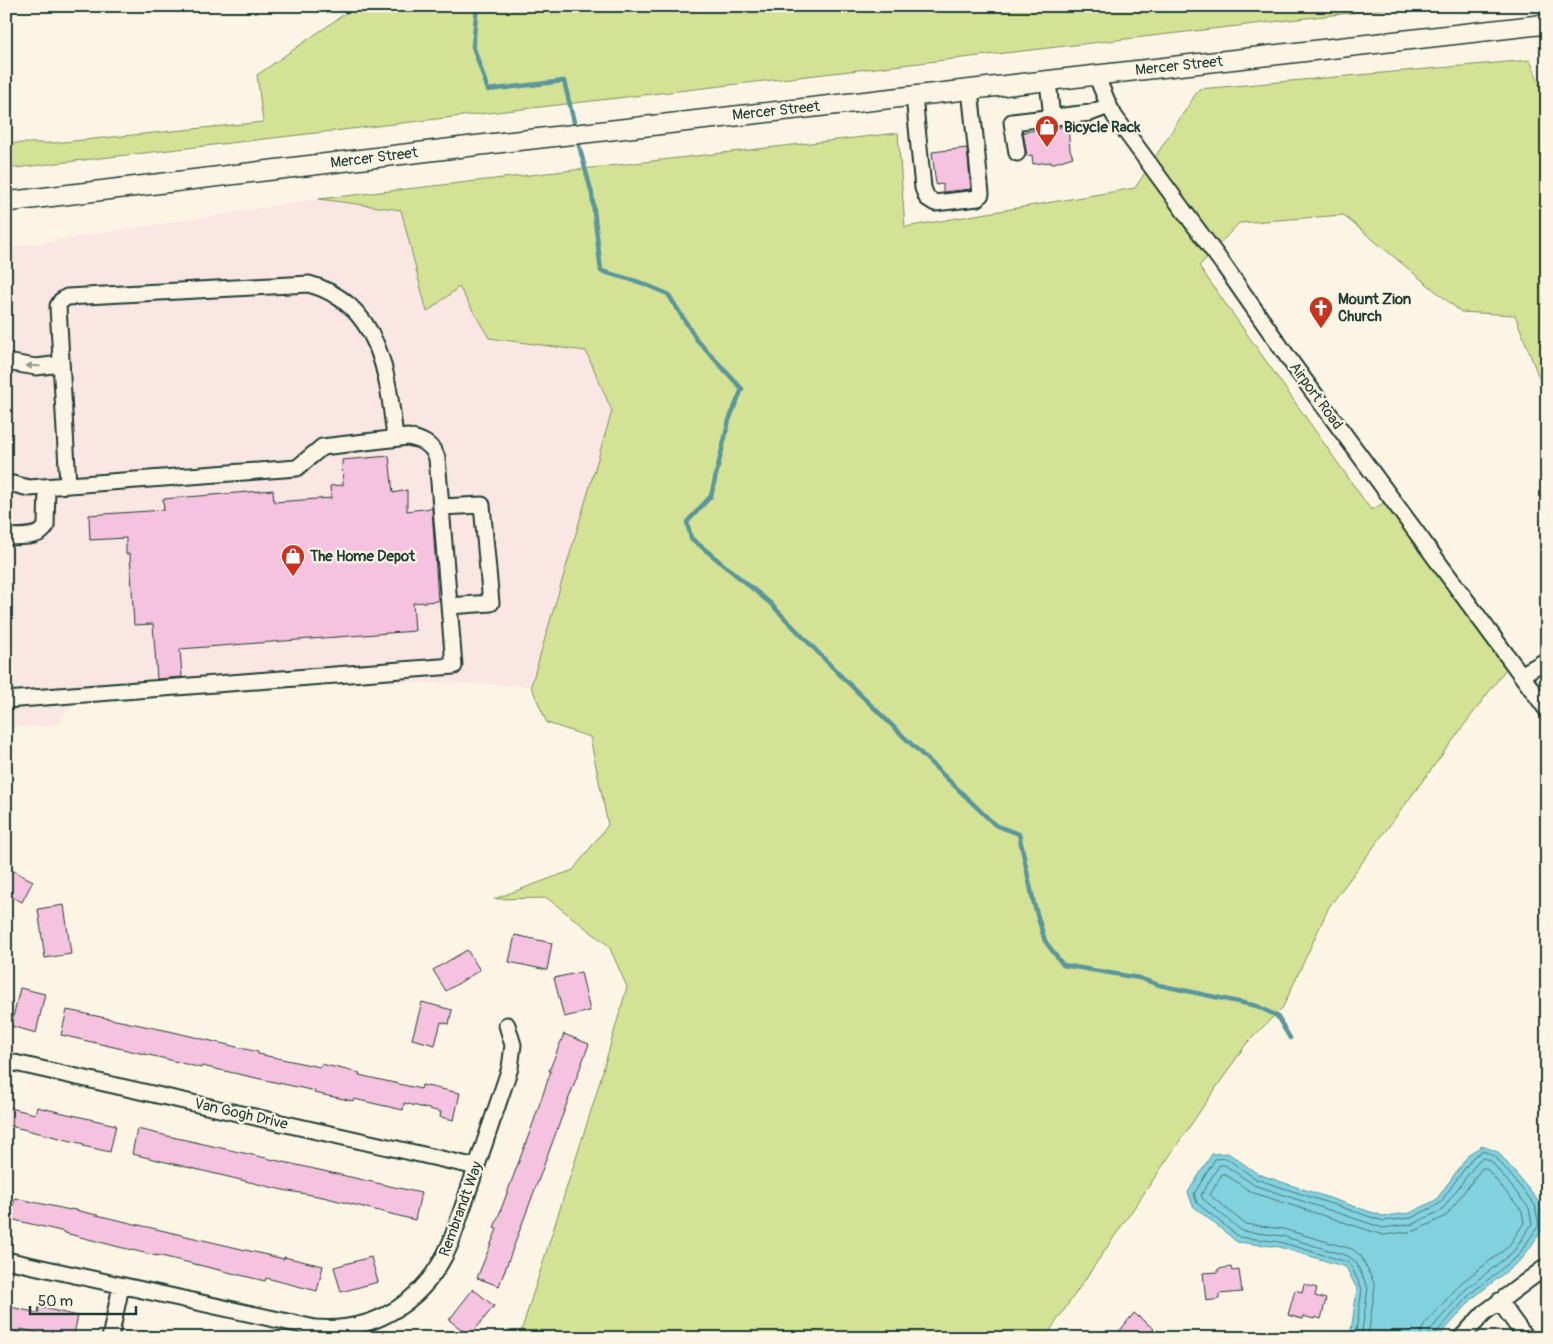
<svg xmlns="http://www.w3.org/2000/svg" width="1553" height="1344" viewBox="0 0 1553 1344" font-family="Pangolin,sans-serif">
  <rect width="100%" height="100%" fill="#fcf5e5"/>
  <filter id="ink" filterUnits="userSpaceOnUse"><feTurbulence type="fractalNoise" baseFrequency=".02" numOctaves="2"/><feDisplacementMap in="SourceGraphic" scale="10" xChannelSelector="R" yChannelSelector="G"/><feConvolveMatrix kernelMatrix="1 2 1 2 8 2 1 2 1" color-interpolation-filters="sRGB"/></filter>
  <g filter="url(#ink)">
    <path fill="#fae6e3" d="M319,199l82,11 26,102 32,-25 30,51 97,13 26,61 -81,274 -229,-7 -225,20 -20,26 -51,3v-480z"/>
    <path fill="#d4e295" stroke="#7a9064" d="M356,6h1054l-1404,163v-26h47l210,-21 -6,-47z
      M1530,60l17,42v291l-3,-2 -29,-76 -54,-3 -118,-97 -104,8 -40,43 172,244 18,-10 125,158 -185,249 -46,100 -37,37 -201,294h-526l76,-240 32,-111 -18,-41 -62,-48 -53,1 79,-29 35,-45 -18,-88 -43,-14 -16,-37 81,-275 -26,-60 -97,-13 -30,-51 -32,25 -26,-102 -82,-11 579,-66 7,94 230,-39 64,-99z"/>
    <path fill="#82d1df" stroke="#5a969b" d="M1482,1146l16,6 42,51 5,23 -23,33 -49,39 -35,40h-88l7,-49 -11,-22 -67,-20 -42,-5 -44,-36 -5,-14 24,-38 16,-1 30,21 125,42 27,-3 26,-13 34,-47z"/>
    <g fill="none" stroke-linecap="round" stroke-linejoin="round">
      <path stroke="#477878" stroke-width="1" d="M1355,1338l7,-49 -12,-25 -3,-2 -67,-20 -41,-5 -42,-34 -3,-9 21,-35 11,-1 30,21 127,42 28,-3 28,-14 34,-47 10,-6 12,5 40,49 4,20 -21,31 -48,38 -34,39 -2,5
        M1361,1338l7,-50 -12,-26 -8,-6 -66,-20 -40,-5 -39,-32 -2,-4 18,-30h6l29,20 129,43 30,-4 29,-14 36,-49 5,-3 8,3 38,47 3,16 -19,28 -48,38 -34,39 -3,9
        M1368,1338l7,-53 -14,-29 -9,-7 -69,-20 -38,-5 -35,-29 12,-21h3l26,18 132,43 32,-4 31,-15 36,-48h4l36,43 2,12 -16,24 -47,36 -36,41 -4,7v7"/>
      <path stroke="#5a969b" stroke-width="4.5" d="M477,6l-4,40 15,44 76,-9 12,49
        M577,138l15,56 9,77 38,11 29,12 29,46 45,49 -13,31 -18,76 -24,26 4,16 79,65 71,73 154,149 24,9 15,70 11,37 18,24 76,13 20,7 98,21 20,10 13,22"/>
    </g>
    <path fill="#f5c2df" stroke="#1f3d34" d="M1068,126l2,24 3,7 -22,7v-2l-18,2 -1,-9 -5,1 -4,-24z
      M967,148l4,41 -28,3v-8l-7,1 -4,-33z
      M389,456l4,37 14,-3v21l25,-3 6,93 -25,2 2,28 -235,18 2,28 -25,2 -4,-55 -19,1 -4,-71h-4v-16l-36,2 -1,-25 75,-5 -1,-11 110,-9 1,12 57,-4 -1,-12 13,-1 -1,-25z
      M6,867l27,14 -11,21 -16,-8z
      M64,905l7,49 -26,4 -7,-49z
      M515,935l37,8 -5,27 -38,-8z
      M467,950l13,20 -34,21 -13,-21z
      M581,972l9,39 -26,6 -10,-39z
      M20,988l25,6 -9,39 -25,-7z
      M422,1002l30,8 -3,14 -8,-2 -6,23 -23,-6z
      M67,1010l102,21 89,21v2l62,13 1,-3 39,9 -1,2 62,14 1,-4 38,8 -6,27 -14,-3 1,-5 -37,-9 -1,7 -49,-11 -1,2 -39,-8 1,-2 -113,-25 -1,2 -39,-10 -101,-23z
      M564,1034l25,10 -90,242 -22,-8 20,-49 -3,-1 37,-99 20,-58h-2z
      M6,1107l29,7 2,-7 79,18 -6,27 -27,-6 1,-2 -78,-19z
      M137,1129l284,64 -6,27 -92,-23 -40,-7 -151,-36z
      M15,1198l55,12 1,-1 213,50v-2l39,9 -6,25 -51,-13 -1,3 -108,-26v1l-38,-9 -54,-14v-1l-55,-13z
      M371,1257l7,25 -37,10 -7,-25z
      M1231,1267l1,4 7,-1 3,22 -23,2v5l-13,2 -3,-28 15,-1v-3z
      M1304,1284l13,4 -2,8 11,3 -5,20 -6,-2 -1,2 -11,-3 -1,3 -14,-4 7,-25 7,2z
      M473,1289l21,17 -24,30 -21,-16z
      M6,1306l32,7 1,-6 39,9 -5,22h-16l-36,-9 -1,4 -14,-3z
      M1134,1313l20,16 -7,9h-33z"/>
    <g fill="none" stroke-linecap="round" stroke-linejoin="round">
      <g stroke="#1f3d34" stroke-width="19">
        <path id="minor" d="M1096,75l13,31 6,11 110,150 69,99 253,344
          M1048,81l4,37
          M914,96l9,92 4,10 8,5 43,-5 3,-4 -11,-105
          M1017,153l-5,-31 78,-9 19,-7
          M6,362l30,5 25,-3
          M6,485l7,-1 16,4 268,-20 25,-21 86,-10c14,3 24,7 29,21l17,208 -448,34
          M68,485l-10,-179 3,-5 6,-4 242,-13c72,20 79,92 86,154
          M441,507l41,-2 9,98 -42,3
          M6,537c12,-1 34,2 40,-11l1,-39
          M1521,675l26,-15
          M6,1061l471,106
          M6,1260l309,68c63,5 112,-29 136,-86l59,-174 3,-23 -6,-20
          M1499,1301l27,37
          M110,1338l11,-52
          M1461,1338l23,-25 63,-47"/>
      </g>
      <g stroke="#1f3d34" stroke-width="22">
        <path id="major" d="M6,202l483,-58 1058,-120"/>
      </g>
      <use href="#minor" stroke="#fcf5e5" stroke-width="15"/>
      <use href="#major" stroke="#fcf5e5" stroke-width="19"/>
    </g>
    <defs><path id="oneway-solid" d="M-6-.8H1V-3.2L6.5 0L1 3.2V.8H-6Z" transform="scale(1.25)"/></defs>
    <use fill="#8e998c" href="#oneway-solid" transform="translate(33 366) rotate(-179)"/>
  </g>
  <defs>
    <g id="shop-pin" transform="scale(1.25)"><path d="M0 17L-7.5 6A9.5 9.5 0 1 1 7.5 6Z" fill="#c8321e" stroke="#fcf5e5"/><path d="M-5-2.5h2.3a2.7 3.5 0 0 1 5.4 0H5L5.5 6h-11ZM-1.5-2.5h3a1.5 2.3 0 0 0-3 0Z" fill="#fff"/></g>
    <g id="church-pin" transform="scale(1.25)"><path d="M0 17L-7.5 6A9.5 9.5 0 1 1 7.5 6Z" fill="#c8321e" stroke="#fcf5e5"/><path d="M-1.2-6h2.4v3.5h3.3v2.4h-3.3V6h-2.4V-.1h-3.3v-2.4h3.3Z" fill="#fff"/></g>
  </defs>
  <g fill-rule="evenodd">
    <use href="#shop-pin" x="1047" y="127"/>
    <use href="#church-pin" x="1321" y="308"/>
    <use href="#shop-pin" x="293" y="556"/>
  </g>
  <g text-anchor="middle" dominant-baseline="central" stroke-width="4.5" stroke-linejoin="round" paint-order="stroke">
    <g font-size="15" fill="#1f3d34" stroke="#fcf5e5">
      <text transform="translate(1179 66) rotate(-6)">Mercer Street</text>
      <text transform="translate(776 111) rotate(-6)">Mercer Street</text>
      <text transform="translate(374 158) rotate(-7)">Mercer Street</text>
      <text transform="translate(1316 396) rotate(54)">Airport Road</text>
      <text transform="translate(241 1114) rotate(13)">Van Gogh Drive</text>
      <text transform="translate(461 1209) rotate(-70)">Rembrandt Way</text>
    </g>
    <g font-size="15" font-weight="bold" fill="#1f3d34" stroke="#fcf5e5" text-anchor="start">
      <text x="1064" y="127">Bicycle Rack</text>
      <text x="1338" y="299">Mount Zion<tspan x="1338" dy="17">Church</tspan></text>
      <text x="310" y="556">The Home Depot</text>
    </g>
  </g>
  <rect width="1553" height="1344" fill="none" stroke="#fcf5e5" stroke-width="25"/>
  <rect x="12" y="12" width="1528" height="1319" fill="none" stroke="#1f3d34" stroke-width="2" filter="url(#ink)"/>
  <path d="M30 1306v8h106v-8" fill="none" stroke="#1f3d34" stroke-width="2.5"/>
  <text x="38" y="1306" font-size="15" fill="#1f3d34" stroke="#fcf5e5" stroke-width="4" paint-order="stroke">50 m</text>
</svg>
